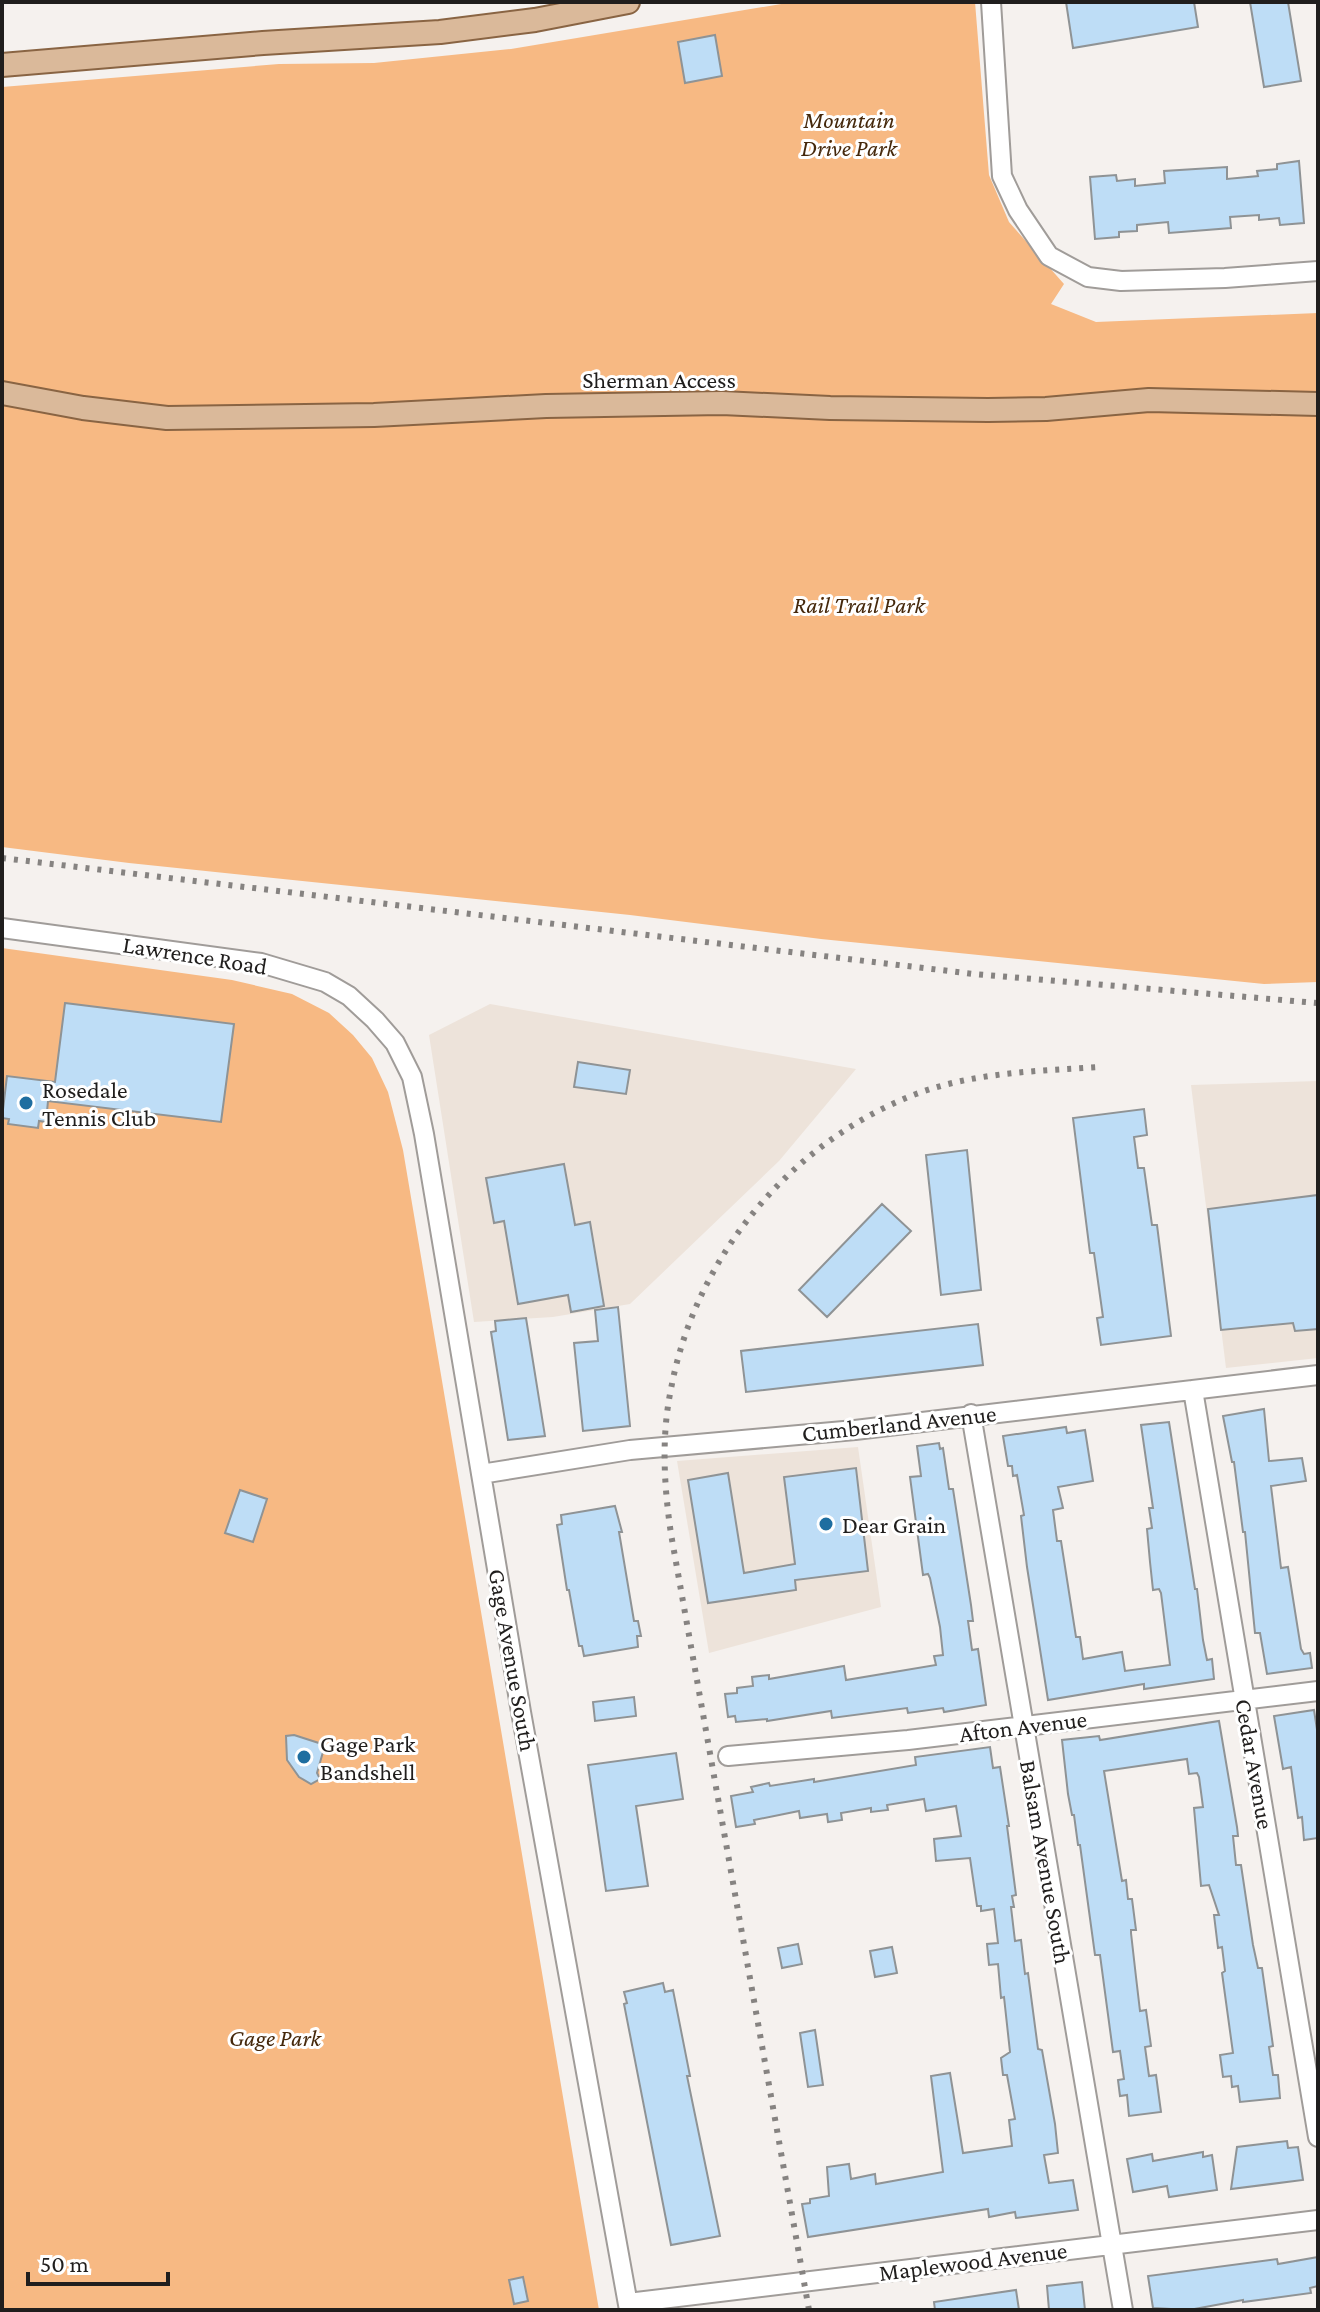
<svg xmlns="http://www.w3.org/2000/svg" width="1320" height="2312" viewBox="0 0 1320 2312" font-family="'Crimson Pro',serif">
  <rect width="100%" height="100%" fill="#f5f1ee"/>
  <path fill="#ede3da" d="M490,1004l366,65 -77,92 -149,143 -77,13 -79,5 -45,-287z
    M1318,1081v277l-92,10 -35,-283z
    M858,1447l23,160 -172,46 -32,-192z"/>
  <path fill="#f7b983" d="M793,2h182l14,173 20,47 55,62 -13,20 45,18 222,-9v669l-54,2 -443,-45 -191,-24 -501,-52 -127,-16v-760l277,-23 95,-1 137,-14z
    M2,948l230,32 60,14 37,19 24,22 19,23 16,34 15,58 196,1160h-597z"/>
  <path fill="#beddf6" stroke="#8f9395" stroke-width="2" d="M1066,2h128l4,25 -125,21z
    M1250,2h38l13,79 -37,6z
    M715,35l7,41 -37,7 -7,-41z
    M1299,161l5,62 -24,2 -1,-7 -20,2v-5l-29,2 1,11 -62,5 -1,-11 -31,3v6l-18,1v5l-24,2 -5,-62 26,-2 1,6 18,-2v7l30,-3 -1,-12 63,-4v12l31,-3 -1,-5 20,-2v-5z
    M65,1003l169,21 -13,98 -173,-21 -2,21 -7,-1 -1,7 -30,-4 1,-5 -7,-1 5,-42 48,6z
    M578,1062l52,8 -4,24 -52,-7z
    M1144,1109l3,26 -13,2 4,31h6l8,57h5l14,111 -70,9 -4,-27 6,-1 -9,-64h-4l-17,-135z
    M967,1150l14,140 -40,5 -15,-140z
    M564,1164l11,61 15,-3 14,84 -33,6 -3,-17 -50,9 -14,-83 -10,2 -8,-45z
    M1318,1195v134l-23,2 -2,-8 -72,7 -13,-121z
    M882,1204l29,27 -84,86 -28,-27z
    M618,1307l12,119 -47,5 -9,-88 24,-2 -3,-31z
    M526,1318l19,118 -37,4 -17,-108 5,-1 -1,-10z
    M978,1324l5,41 -237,27 -5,-41z
    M1264,1409l5,52 33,-3 4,23 -35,5 10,82 7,-1 13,82 3,5 6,-1 2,15 -45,6 -7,-41h-5l-10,-101h-2l-9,-70h-2l-9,-46z
    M1169,1422l26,167h2l6,51 4,20 5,-1 2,20 -70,10v-5l-96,16 -21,-133 -6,-51 3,-1 -7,-40 -4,1 -1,-10h-4l-5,-30 63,-9 1,6 18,-3 8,51 -35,6 5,21 -10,2 4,31h4l15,96h4l3,22 39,-7 3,19 45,-6 -9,-72 -2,-4 -6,1 -3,-28 -3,-33 5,-1 -3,-20h4l-12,-83z
    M939,1443l1,6 3,-1 6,41h4l18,116 2,16h-5l4,29 6,-1 8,56 -42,7 -1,-4 -35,5 -1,-5 -75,10 -1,-7 -64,10v-2l-31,3 -1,-6 -7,1 -3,-23 12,-1v-5l16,-2 -1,-9 17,-2v4l75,-13 2,14 90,-15 -2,-9 9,-1 -3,-28 -10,-49 -2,-4 -5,1 -13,-98 11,-1 -4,-30z
    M856,1468l12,103 -73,9 1,10 -88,13 -20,-123 40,-7 16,100 51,-9 -11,-87z
    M240,1490l27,9 -14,43 -28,-9z
    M615,1506l7,26h-3l15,89h4l3,15h-4l1,11 -54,9 -2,-10h-3l-10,-56h-2l-10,-65 5,-1 -1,-9z
    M634,1697l2,19 -41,5 -2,-19z
    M1314,1710l4,26v102l-14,2 -2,-23 -4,1 -7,-51 -8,2 -9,-53z
    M1219,1721l18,106 1,9h-5l3,29h5l12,80 5,23h4l11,78 -4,1 4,28h5l2,23 -40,4 -2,-16 -6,1 -1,-11 -8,1 -3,-22 13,-2 -11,-80 3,-2 -3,-24 -4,1 -4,-33h5l-10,-30 -8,1 -7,-78 9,-1 -4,-30 -2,-4 -8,1 -2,-15 -83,12 18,110 4,-1 2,19h4l4,31h-5v3l5,44 4,34 6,-1 5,36 -6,1 4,29 7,-1 5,37 -32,4 -2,-21 -7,1 -2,-16 6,-1 -4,-28 -7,1 -13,-97h-5l-15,-110h-2l-4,-30h-2l-4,-21 -6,-54 37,-4 1,4z
    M294,1735l31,10 -8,28 3,6 -9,5 -12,-7 -12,-17 -1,-24z
    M990,1747l3,21 7,-1 9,59h-2l9,69 -4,1 2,11h-3l4,34 6,-1 4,34 3,-1 10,76 4,1 13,74 3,29 -14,2 5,28 24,-3 5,30 -62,8 -1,-6 -26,5 -1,-8 -180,28 -6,-33 8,-1v-4l19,-3 -2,-29 22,-3 2,15 24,-5 1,10 67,-12 -12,-96 19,-3 13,80 49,-7 -3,-26 6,-1 -8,-44h-4l-2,-17 9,-6 -6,-55 -3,1 -3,-34 -9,1 -2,-21 11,-1 -4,-34 -13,2v-5h-4l-7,-48 -34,3 -2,-22 27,-3 -5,-30 -30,5 -2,-12 -37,6 1,5 -17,2v-4l-30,5 1,7 -14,2 -1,-8 -27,4 -1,-7 -45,9 1,4 -19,3 -5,-31 22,-4 -2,-5 18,-4 1,3 44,-7v3l102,-17 -1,-8z
    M676,1753l7,46 -47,7 12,80 -42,5 -18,-126z
    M798,1944l4,20 -20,4 -4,-20z
    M892,1947l5,26 -22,4 -5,-26z
    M663,1983l2,9 8,-2 17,86h-3l33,160 -49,9 -47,-241 3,-1 -3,-11z
    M815,2030l8,55 -15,2 -8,-54z
    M1287,2141l1,7 10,-1 5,33 -72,9 6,-42z
    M1203,2152v5l9,-2 5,35 -48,7 -2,-11 -34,6 -6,-33 25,-5 1,7z
    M1318,2257v29l-8,2 1,5 -68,9v-2l-54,10 -36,-2 -5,-32 129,-17 1,5z
    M523,2277l5,24 -14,3 -5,-24z
    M1082,2282l3,28h-36l-2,-24z
    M1016,2290l3,20h-84l-1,-8z"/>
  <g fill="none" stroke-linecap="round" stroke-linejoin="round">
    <g stroke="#a09c99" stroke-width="22">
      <path id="minor" d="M991,2l11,174 16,34 31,46 39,21 33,4 104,-3 93,-7
        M2,928l259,35 64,19 24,14 26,24 20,23 17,34 12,57 97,578 108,598
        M1193,1390l125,747
        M971,1414l152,896
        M481,1474l149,-24 225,-20 463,-55
        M728,1756l180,-16 410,-49
        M628,2303l690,-83"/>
    </g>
    <g stroke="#896443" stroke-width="26">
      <path id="major" d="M2,65l261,-22 177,-11 95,-12 93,-18
        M2,393l81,15 84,10 207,-3 172,-9 176,-3 108,5 158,2 58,-1 103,-9 169,4"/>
    </g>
    <use href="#minor" stroke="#fff" stroke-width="18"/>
    <use href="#major" stroke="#dab99a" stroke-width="22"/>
    <path stroke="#868381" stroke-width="6" stroke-dasharray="4 8" stroke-linecap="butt" d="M2,858l972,116 344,29
      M809,2310l-138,-776c-7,-48 -10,-97 0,-145 24,-131 119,-247 245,-295 59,-22 122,-23 185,-27"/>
  </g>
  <g fill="#1e6ea0" stroke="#fff" stroke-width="3">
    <circle cx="26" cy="1103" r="8"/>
    <circle cx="826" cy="1524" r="8"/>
    <circle cx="304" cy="1757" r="8"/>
  </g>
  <g text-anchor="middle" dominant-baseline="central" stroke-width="6" stroke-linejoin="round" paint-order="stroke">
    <g font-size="24" font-style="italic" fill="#45280b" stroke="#fff">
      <text x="849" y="119">Mountain<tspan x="849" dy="28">Drive Park</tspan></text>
      <text x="859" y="604">Rail Trail Park</text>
      <text x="275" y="2037">Gage Park</text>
    </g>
    <g font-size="24" fill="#201e1d" stroke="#fff">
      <text x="659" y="379">Sherman Access</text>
      <text transform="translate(195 955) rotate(9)">Lawrence Road</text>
      <text transform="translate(899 1423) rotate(-6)">Cumberland Avenue</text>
      <text transform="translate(513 1660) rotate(80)">Gage Avenue South</text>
      <text transform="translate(1023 1726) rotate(-7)">Afton Avenue</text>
      <text transform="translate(1255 1764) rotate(80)">Cedar Avenue</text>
      <text transform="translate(1046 1862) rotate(80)">Balsam Avenue South</text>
      <text transform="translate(973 2261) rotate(-7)">Maplewood Avenue</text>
    </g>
    <g font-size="24" fill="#201e1d" stroke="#fff" text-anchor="start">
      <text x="42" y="1089">Rosedale<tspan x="42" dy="28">Tennis Club</tspan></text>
      <text x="842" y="1524">Dear Grain</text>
      <text x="320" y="1743">Gage Park<tspan x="320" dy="28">Bandshell</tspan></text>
    </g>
  </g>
  <rect width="1320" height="2312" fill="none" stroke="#201e1d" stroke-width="8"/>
  <path d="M28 2272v12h140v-12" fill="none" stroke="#201e1d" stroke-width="4"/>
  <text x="40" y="2272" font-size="24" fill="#201e1d" stroke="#ffffff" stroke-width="6" paint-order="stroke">50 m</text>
</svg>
